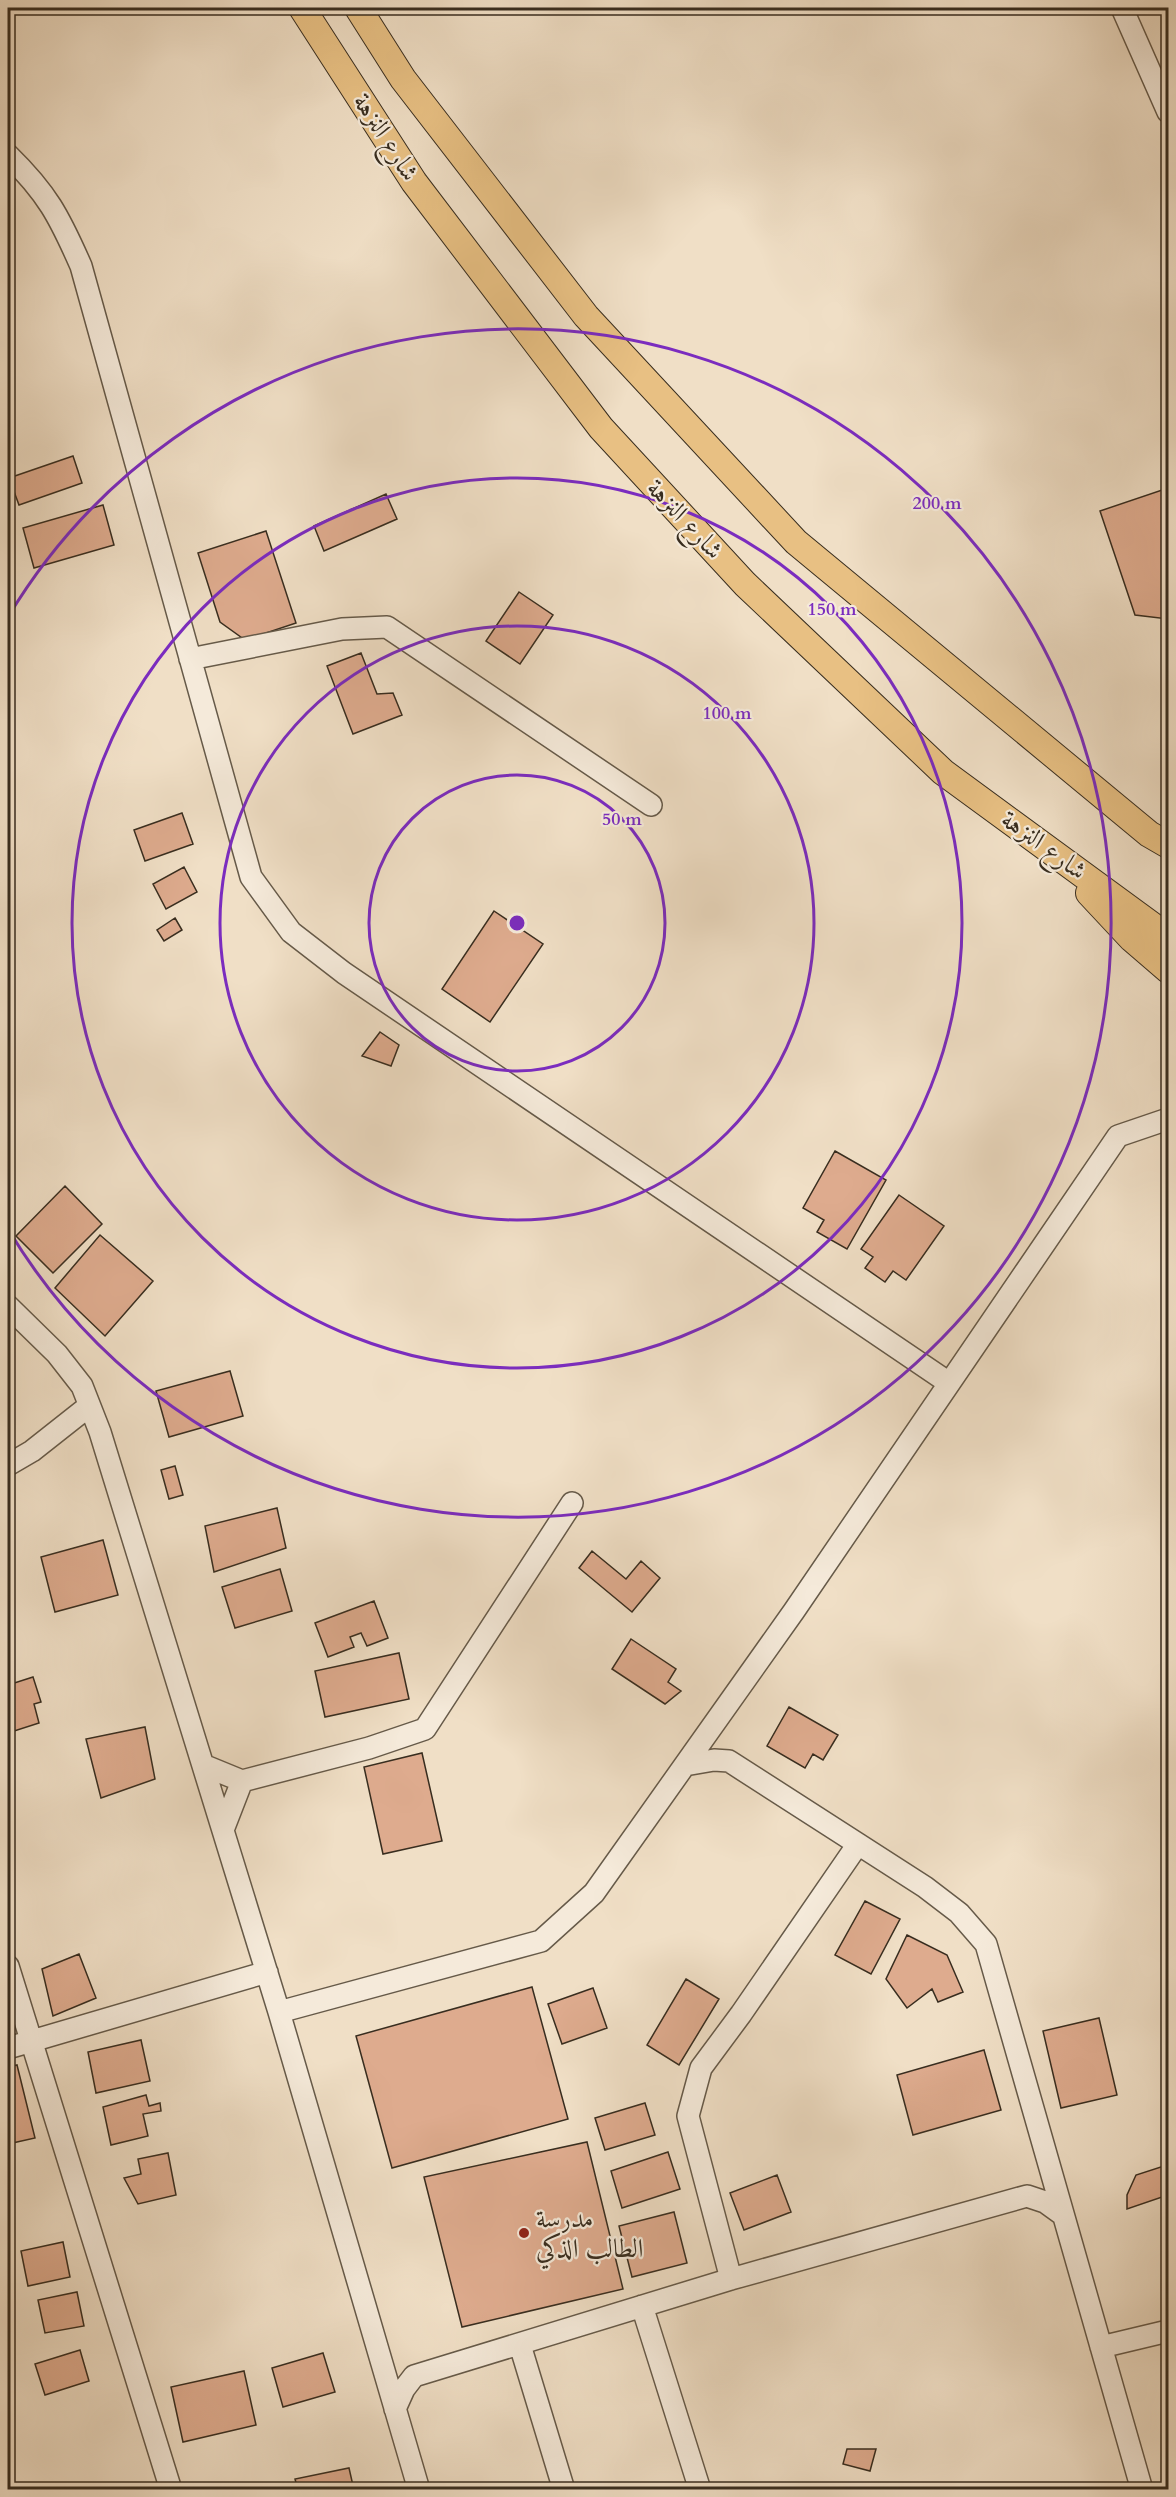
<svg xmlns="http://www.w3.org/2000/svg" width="1176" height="2497" viewBox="0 0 1176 2497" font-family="Cardo,Amiri,serif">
  <rect width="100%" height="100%" fill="#f0dfc6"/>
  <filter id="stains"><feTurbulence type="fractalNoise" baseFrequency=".00333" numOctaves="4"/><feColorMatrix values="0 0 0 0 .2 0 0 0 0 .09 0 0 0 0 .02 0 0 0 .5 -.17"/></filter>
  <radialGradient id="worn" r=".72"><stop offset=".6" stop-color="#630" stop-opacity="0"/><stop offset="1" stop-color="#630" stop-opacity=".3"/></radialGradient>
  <path fill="#deab8e" stroke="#382d1f" stroke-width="1.5" d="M73,456l9,27 -63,22 -10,-27z
    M1168,488v131l-33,-4 -35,-104z
    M386,494l11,25 -73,32 -10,-25z
    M103,505l11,40 -80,23 -11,-40z
    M266,531l30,92 -51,17 -25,-18 -22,-69z
    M519,592l34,23 -33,49 -34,-23z
    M361,653l16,41 16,-1 9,22 -49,19 -26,-68z
    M182,813l11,31 -48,17 -11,-31z
    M184,867l13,25 -31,17 -13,-25z
    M494,911l49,33 -53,78 -48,-33z
    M175,918l7,12 -18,11 -7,-11z
    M380,1032l19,13 -8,21 -29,-10z
    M835,1151l51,29 -39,69 -30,-17 7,-12 -21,-12z
    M65,1186l37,38 -49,49 -37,-37z
    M899,1195l45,31 -38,54 -13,-9 -8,11 -20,-14 8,-11 -12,-8z
    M100,1235l53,46 -48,55 -50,-48z
    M230,1371l13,45 -74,21 -13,-46z
    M175,1466l8,29 -14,4 -8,-29z
    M277,1508l9,40 -72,24 -9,-46z
    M103,1540l15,55 -63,17 -14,-55z
    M592,1551l34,28 15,-18 19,17 -28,34 -53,-44z
    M280,1569l12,42 -57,17 -13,-41z
    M374,1601l14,37 -21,8 -6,-13 -11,4 4,10 -26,10 -13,-34z
    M631,1639l45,30 -8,13 13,9 -16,13 -53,-35z
    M399,1653l10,46 -84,18 -10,-46z
    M33,1677l8,25 -7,2 5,19 -31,10v-48z
    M789,1707l49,28 -15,25 -10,-6 -8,14 -38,-22z
    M145,1727l10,52 -54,19 -15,-59z
    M422,1753l20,88 -59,13 -19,-87z
    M865,1901l35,18 -29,55 -36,-19z
    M907,1935l40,20 16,37 -25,10 -6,-13 -25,19 -21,-29z
    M79,1954l17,44 -43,18 -11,-47z
    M686,1979l33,20 -40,66 -32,-20z
    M532,1987l36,132 -176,49 -36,-132z
    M593,1988l14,40 -45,16 -14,-40z
    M1099,2018l18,77 -56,13 -18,-77z
    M141,2040l9,41 -54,12 -8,-41z
    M984,2050l17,60 -88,25 -16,-60z
    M17,2065l18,73 -27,6v-77z
    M146,2095l3,11 11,-3 1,8 -18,3 5,22 -37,9 -8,-38z
    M645,2103l10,32 -50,15 -10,-32z
    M587,2142l36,147 -161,38 -38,-150z
    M668,2152l12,37 -58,19 -11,-37z
    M168,2153l8,42 -38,9 -14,-26 17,-4 -3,-15z
    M1167,2165l1,30 -41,14v-14l9,-20z
    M777,2175l14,37 -47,18 -14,-37z
    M674,2212l13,51 -55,14 -13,-51z
    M63,2242l7,35 -42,9 -7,-35z
    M77,2292l7,34 -39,7 -7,-33z
    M80,2350l9,31 -44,14 -10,-31z
    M323,2353l12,39 -52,15 -11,-39z
    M244,2371l12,54 -73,17 -12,-55z
    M847,2449h29l-6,22 -27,-7z
    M349,2468l5,22h-56l-3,-11z"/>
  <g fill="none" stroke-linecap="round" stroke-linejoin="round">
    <g stroke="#665a49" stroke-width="24">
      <path id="minor" d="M1122,8l46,104
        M8,155c39,38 51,61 73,111l170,611 40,55 53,41 605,410
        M190,659l152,-30 45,-2 264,178
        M8,1306l49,48 25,32 18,46 179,580 140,478
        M8,1465l24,-14 57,-45
        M203,1765l39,16
        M685,1765l29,-5 15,1 196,126 34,26 27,31 156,546
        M223,1830l19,-49 127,-33 56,-19 147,-226
        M8,1966l163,524
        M279,2012l262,-71 53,-48 200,-282 324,-475 50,-17
        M8,2048l259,-76
        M731,2279l-43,-163 13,-48 40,-54 117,-170
        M642,2306l58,184
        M520,2345l44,145
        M1101,2347l67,-16
        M395,2409l9,-20 10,-13 317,-97 296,-83 18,6 18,13"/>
    </g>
    <g stroke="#382d1f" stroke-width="28">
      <path id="major" d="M302,8l112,174 187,246 144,156 198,188 225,165
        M358,8l45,71 183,237 210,226 353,292 19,11
        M1089,893l43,46 36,31"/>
    </g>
    <use href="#minor" stroke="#f5eada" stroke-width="21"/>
    <use href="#major" stroke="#e8c083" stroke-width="26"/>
  </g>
  <g fill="none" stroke="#7b2cbf" stroke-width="3">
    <circle cx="517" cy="923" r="148"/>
    <circle cx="517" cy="923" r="297"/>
    <circle cx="517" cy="923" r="445"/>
    <path d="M8 617A594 594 0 1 1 8 1229"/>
  </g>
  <circle fill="#8f2418" stroke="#f5eada" stroke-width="2" cx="524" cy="2233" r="6"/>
  <g text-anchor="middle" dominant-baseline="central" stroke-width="4.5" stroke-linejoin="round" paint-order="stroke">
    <g font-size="26" fill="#382d1f" stroke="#f5eada">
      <text transform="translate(386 137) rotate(57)">شارع النزهة</text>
      <text transform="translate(685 519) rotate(47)">شارع النزهة</text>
      <text transform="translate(1044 845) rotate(36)">شارع النزهة</text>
    </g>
    <g font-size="26" fill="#382d1f" stroke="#f5eada" text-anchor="start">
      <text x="536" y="2218">مدرسة<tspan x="536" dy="30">الطالب الذكي</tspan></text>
    </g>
  </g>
  <circle cx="517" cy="923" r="9" fill="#7b2cbf" stroke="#f5eada" stroke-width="3"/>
  <g font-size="18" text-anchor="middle" font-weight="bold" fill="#7b2cbf" stroke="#f5eada" stroke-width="4.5" stroke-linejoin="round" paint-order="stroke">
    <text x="937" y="509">200 m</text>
    <text x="832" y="615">150 m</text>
    <text x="727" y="719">100 m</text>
    <text x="622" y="825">50 m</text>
  </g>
  <rect width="1176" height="2497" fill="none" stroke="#f0dfc6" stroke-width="30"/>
  <rect x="9" y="9" width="1158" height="2479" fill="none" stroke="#382d1f" stroke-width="3"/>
  <rect x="15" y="15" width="1146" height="2467" fill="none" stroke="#382d1f" stroke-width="1.5"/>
  <rect width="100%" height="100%" filter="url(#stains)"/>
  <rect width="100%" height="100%" fill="url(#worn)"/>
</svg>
